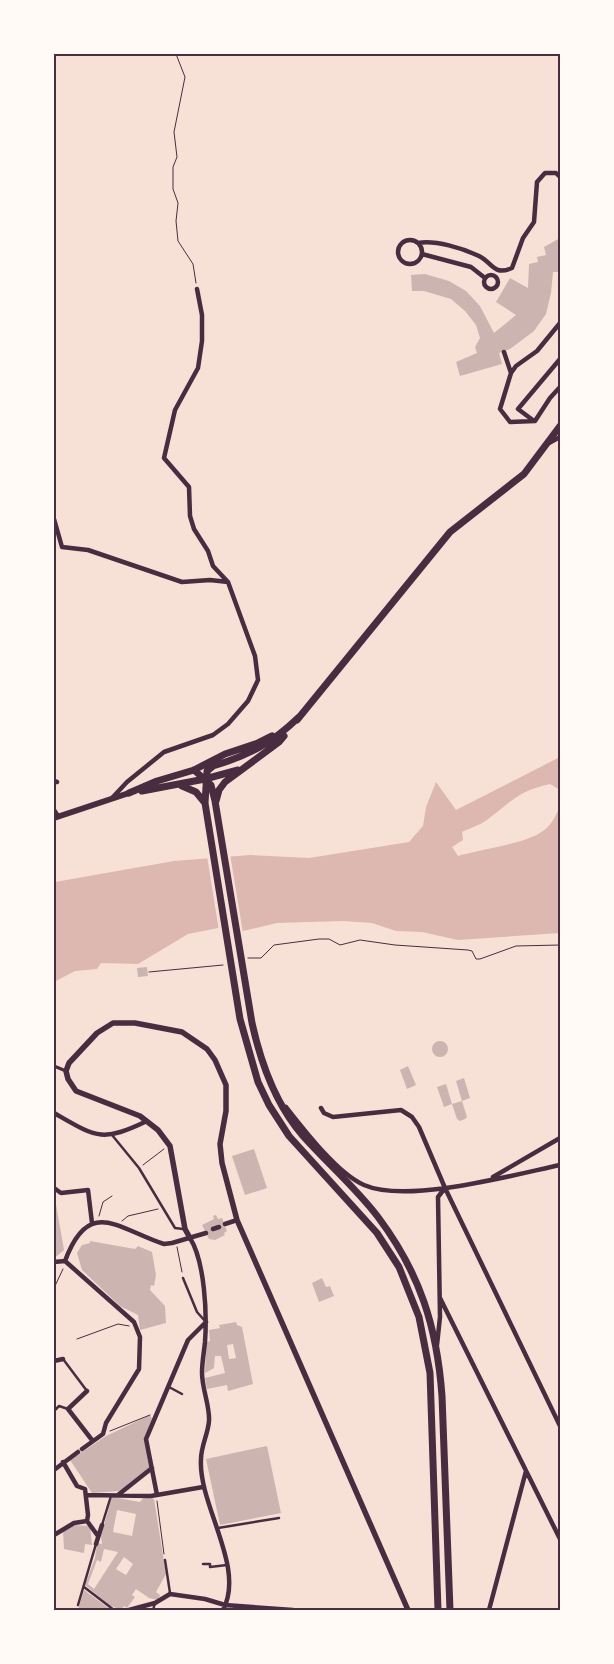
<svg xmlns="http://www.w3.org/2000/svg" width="614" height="1664" viewBox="0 0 614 1664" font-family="'PT Sans',sans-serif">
  <rect width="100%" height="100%" fill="#f7e1d7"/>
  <path fill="#dcb8b0" d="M560,757v33l-10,-6c-32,7 -39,18 -63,36 -7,5 -17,8 -25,12l1,8 -11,7 6,9c22,-7 68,-12 85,-25 9,-6 13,-16 17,-25v127l-102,7 -36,-8 -26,-1 -24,-8 -29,-2 -66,2 -34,8 -25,-3 -30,6 -50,30 -37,-1 -4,6 -22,2 -21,11 1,-100 119,-21 76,-6 59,3 100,-16 14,-16 3,-19 10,-25 20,28z"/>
  <path fill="#f7e1d7" d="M230,854l13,79 -24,-2 -12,-75z"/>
  <path fill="#ccb4b1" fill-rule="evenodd" d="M560,238v34h-7l-2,21 -5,21 -12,17 -24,18 -11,4 3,11 -42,12 -4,-14 21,-9 -2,-6 5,-9 -4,-13 -11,-14 -14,-12 -27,-8h-12l-1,-16 14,-1 24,7 17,10 14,15 14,27 22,-18 -20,-13 14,-24 18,10 1,-24 9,-2 -1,-5 9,-2 -2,-8z
    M147,967l1,9 -10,1 -1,-9z
    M432 1049a8 8 0 1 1 16 0a8 8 0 1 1-16 0Z
    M408,1066l8,19 -9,4 -7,-19z
    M464,1078l6,20 -8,3 5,16 -2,2 -5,2 -3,-2 -5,-15 -8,3 -7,-20 9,-3 6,20 10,-3 -6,-20z
    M254,1149l13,39 -22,7 -13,-39z
    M54,1193l10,57 -7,6h-3z
    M216,1215l2,4 4,-1 5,13 -3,2 1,2 -10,5 -6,-1 -7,-14 12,-6 -1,-3z
    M90,1241l45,8 3,-3 14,6 4,23 -2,11 -3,-1 -1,5 15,16 1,17 -26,7 -2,-15 -18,-9 -38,-36 -5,-17 5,-8 8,-2z
    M322,1278l4,9 4,-1 4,10 -15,6 -7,-19z
    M236,1322l1,3 5,2 11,57 -25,7 -1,-6 -20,4 -2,-11 20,-5 -4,-17h-6l-1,12 -9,5 1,-26 1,-5 3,-1 -1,-11 11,-2 -1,-3zM233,1344l3,14 -7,1 -2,-14z
    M150,1415l2,4 -8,19 6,29 -30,24 -28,2 -22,-33 36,-24z
    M267,1446l14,67 -61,12 -14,-66z
    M112,1497l28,5 4,-5 10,2 12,75 -10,18 4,3 -2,5 -9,-2 -13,-9 -4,6 3,2 -8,11 -3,-2 -3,4 -12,-5 -24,-20 10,-27 2,-15 5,1 -1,-8zM117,1510l19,4 -4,22 -19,-4zM104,1549l14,3 -24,37 -6,-5 9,-24 4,2zM124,1557l9,7 -7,11 -10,-6z
    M72,1525l18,1 2,19 -7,-1 -1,9 -20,-4 -1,-19z
    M84,1590l27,20h-33z"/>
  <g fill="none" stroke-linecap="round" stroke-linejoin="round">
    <path stroke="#4a2c40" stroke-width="1" d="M176,54l9,23 -11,55 3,25 -4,10v22l5,14 -2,18 2,20 15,23 3,19
      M248,958h13l13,-13 45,-6h10l11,6 20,-5 35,5 73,5 4,1 4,8h4l36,-13 44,-1
      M149,972l74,-7
      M143,1165l21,-16
      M99,1216l4,-14 9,-6
      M122,1221l6,-5 30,-7
      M177,1247l5,25
      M54,1288l9,-19
      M77,1339l41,-15 11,2
      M110,1431l40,-16
      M157,1501l7,53"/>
    <path stroke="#4a2c40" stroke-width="2.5" d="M112,1135l27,33 36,60 8,1
      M183,1278l14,34 8,9
      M63,1359l24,32
      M169,1387l13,7
      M54,1411l5,-5 9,3
      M102,1525l9,-29
      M218,1528l61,-10
      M165,1560l5,33
      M203,1564h7v3l17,-2
      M84,1587l30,23
      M78,1605l18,-61
      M153,1610l2,-7"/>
    <path stroke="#4a2c40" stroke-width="3" d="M54,1066l12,5"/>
    <path stroke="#4a2c40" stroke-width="4.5" d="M398 252a12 12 0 1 1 24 0a12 12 0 1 1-24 0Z
      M418,243c18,-3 44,5 61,13 14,7 14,20 33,12l11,-30 11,-16 3,-40 8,-9h11l4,4
      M422,254l49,13 14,11
      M484 282a7 7 0 1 1 14 0a7 7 0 1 1-14 0Z
      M560,323l-23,28 -21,15 -5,7 -11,36 10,13 25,-1 15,-23 10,-11
      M504,352l7,21
      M534,421l-16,-12 42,-50
      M549,443l11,-6
      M54,519l8,28 26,3 94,32 28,-2 18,2
      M54,781l3,1
      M113,797l14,-15 37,-30 49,-17 15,-11 20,-23 10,-21 -3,-24 -27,-74 -15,-16 -5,-15 -14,-22 -4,-13 -1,-29 -25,-29 11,-48 23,-42 4,-27v-26l-5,-26
      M54,810l4,6
      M286,1107c18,23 52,67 78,78 43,19 149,-10 196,-20
      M321,1108l3,5 9,4 68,-7 11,7 7,10 26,61 115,238
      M54,1113c42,24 47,30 93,8
      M493,1177l67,-39
      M54,1188l7,5 27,-3 4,33
      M225,1224l12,-4
      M213,1229l6,-2
      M190,1238c15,24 17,76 15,104 -1,10 -3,20 -3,31 0,16 8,33 7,48 -1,13 -8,25 -8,38 -3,46 45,108 22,151
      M65,1261l69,61 6,15 -1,32 -33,54 -3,11 -21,15
      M65,1261c24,-65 53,-32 99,-17l8,-1 34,-10
      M54,1262l11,-1
      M440,1298l120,241
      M437,1345l3,-28 -2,-120 7,-9
      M54,1361l9,-2
      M87,1391l-19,18 24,31
      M63,1462l14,24 8,3 3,26 -1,6
      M54,1470l24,-18
      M87,1495l64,1 52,-9
      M118,1495l34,-27
      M157,1495l-11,-56 42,-99 18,-18
      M87,1521l11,15
      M54,1535l20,-12 13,-2
      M96,1544l6,-19
      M129,1610l26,-7 15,-9 35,5 20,6 68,5
      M489,1610l37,-139"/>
    <path stroke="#4a2c40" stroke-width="5.5" d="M190,1238l-5,-9 -15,-83 -12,-16 -18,-14 -64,-25 -8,-12 -2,-8 3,-8 28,-30 16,-10h22l47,9 25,17 8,11 11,25v26l-6,33 2,19 15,57 171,390"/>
    <path stroke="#4a2c40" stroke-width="6" d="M54,818l75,-25"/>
    <path stroke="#4a2c40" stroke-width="7" d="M299,717c-28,27 -50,38 -86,49l-6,5 -2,32 35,216 18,63 11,23 20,31 88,97 22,34 20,50 11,56 8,237
      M297,720l153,-188 74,-58 36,-48
      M194,770l17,15 4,16 37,222c9,41 24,82 51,113 25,28 53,52 75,81 42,56 59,110 64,179l8,214
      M182,786l14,6 9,11
      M142,791l63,-12 33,-9
      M129,793l28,-12 37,-11 31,-16 33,-11 14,-7
      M216,801l3,-11 6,-8 54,-40 5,-6"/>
  </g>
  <rect width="614" height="1664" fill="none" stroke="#fffaf5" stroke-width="110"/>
  <rect x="55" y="55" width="504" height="1554" fill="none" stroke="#4a2c40" stroke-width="2"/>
</svg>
